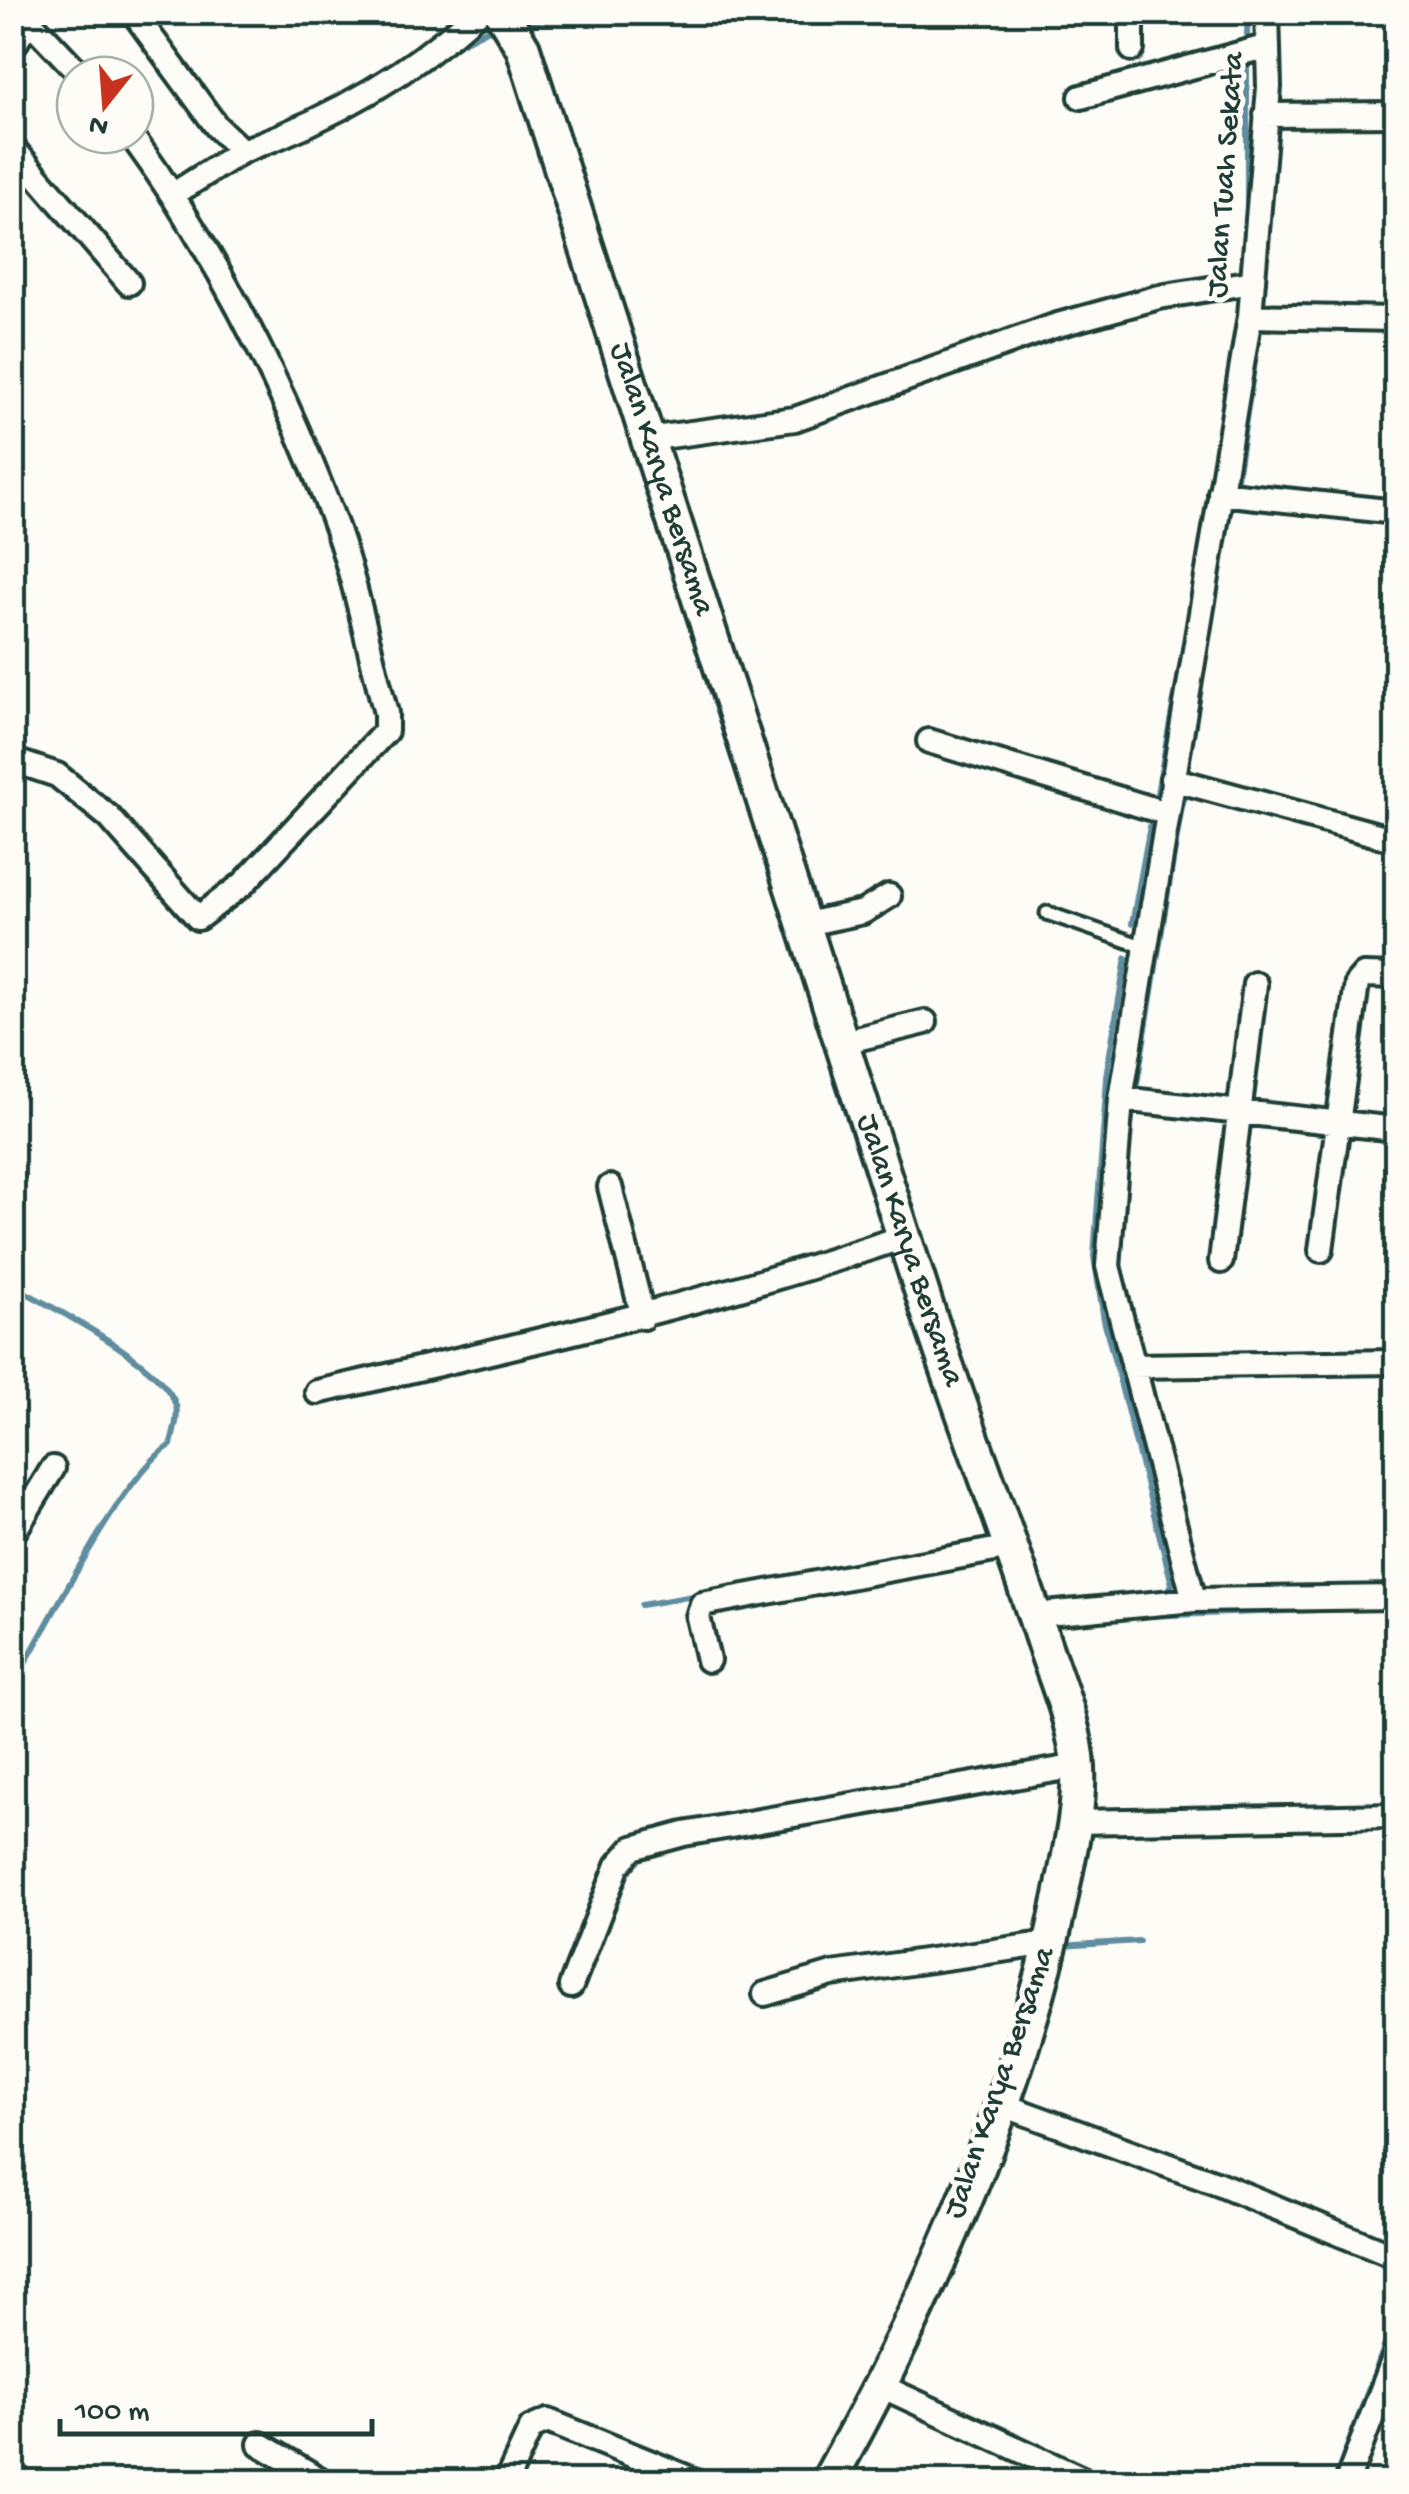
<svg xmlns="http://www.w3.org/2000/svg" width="1409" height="2494" viewBox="0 0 1409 2494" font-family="'Gochi Hand',sans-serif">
  <rect width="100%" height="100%" fill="#fdfcf7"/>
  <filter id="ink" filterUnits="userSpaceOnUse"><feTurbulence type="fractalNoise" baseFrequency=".01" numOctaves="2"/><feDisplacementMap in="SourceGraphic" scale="20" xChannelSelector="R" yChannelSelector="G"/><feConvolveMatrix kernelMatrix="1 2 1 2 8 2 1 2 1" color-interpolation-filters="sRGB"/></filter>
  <g filter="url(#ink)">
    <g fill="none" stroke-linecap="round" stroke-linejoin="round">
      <path stroke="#5e8d9f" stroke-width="6" d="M522,28l43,-16
        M1247,34l1,-22
        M453,47l38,-19 4,3
        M1247,222v-162
        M576,268l157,493
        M1263,299l2,-29
        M784,411l31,-11
        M1237,478l24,-156
        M1226,532l4,-21
        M1157,793l26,-141
        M1132,924l18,-98
        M1126,958l-18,107 -14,191 10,64 68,264 -5,11
        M833,1073l29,88
        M1137,1084l46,-285
        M1129,1140l3,-23
        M1120,1269l2,-32
        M12,1285c39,22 152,78 164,121 3,12 -3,27 -5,39 -49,29 -125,185 -159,241
        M929,1366l64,181
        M641,1605l58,-10
        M1143,1616l202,-7
        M1060,1946l79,-5
        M1334,2482l62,-167"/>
      <g stroke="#1f3d34" stroke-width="19">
        <path id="lane" d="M1047,913l98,34"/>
      </g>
      <g stroke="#1f3d34" stroke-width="30">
        <path id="street" d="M133,12l84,115 25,24c87,-31 168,-77 236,-139
          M1132,12v37
          M25,16l56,59
          M1081,97l187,-51
          M1266,115l130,-1
          M12,147l117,136
          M172,195l70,-44
          M1250,316l146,3
          M647,439l148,-20 259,-93 105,-29 94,-15
          M1220,493l176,19
          M929,741l237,72
          M12,760l45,15 52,42 89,101 45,-34 143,-153v-18c-18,-66 -31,-137 -55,-200 -50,-131 -117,-264 -200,-378
          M1172,779l224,61
          M801,925l62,-13 26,-16
          M840,1043l85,-21
          M1121,1099l275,30
          M610,1187l33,130
          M1321,1250l36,-267 7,-8 32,1
          M1221,1261l34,-277
          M1133,1366l263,-4
          M317,1392c198,-45 394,-89 586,-155
          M12,1535l41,-67
          M1194,1600l-86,-334 13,-167 129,-783 19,-229 -2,-75
          M1035,1615l159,-15 202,-3
          M708,1660l-10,-43 4,-13 309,-57
          M1075,1822l321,-6
          M571,1986l47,-121 15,-17 51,-14 394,-68
          M765,1994l67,-20 219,-31
          M1000,2104l216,79 180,74
          M881,2386l208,96
          M260,2444l64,38
          M506,2482l25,-54 17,-7 150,61
          M1347,2482l49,-129"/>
      </g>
      <g stroke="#1f3d34" stroke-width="40">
        <g id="secondary">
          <path id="s1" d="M501,12l22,36c134,418 265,837 402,1254 37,115 82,227 119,342 13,39 32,82 34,124 2,43 -9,86 -17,128 -39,197 -135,410 -233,586"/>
          <path d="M12,39l16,-27"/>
        </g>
      </g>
      <use href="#lane" stroke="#fdfcf7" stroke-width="11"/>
      <use href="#street" stroke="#fdfcf7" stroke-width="22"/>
      <use href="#secondary" stroke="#fdfcf7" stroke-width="32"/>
    </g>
  </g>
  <g text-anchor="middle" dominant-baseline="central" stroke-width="10" stroke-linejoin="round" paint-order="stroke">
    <g font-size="32" fill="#1f3d34" stroke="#fdfcf7">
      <text transform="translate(1227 175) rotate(-86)">Jalan Tuah Sekata</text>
      <text stroke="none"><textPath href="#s1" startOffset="495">Jalan Karya Bersama</textPath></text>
      <text stroke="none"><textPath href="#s1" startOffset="1305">Jalan Karya Bersama</textPath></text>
      <text transform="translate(1001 2083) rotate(-71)">Jalan Karya Bersama</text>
    </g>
  </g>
  <rect width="1409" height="2494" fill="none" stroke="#fdfcf7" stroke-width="50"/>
  <rect x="25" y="25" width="1359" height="2444" fill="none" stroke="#1f3d34" stroke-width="4" filter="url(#ink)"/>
  <g transform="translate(105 105) rotate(197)"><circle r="48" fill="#fdfcf7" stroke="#a4b0a9" stroke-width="2.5"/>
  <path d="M0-8L18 38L0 25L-18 38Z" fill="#c8321e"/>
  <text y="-15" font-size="28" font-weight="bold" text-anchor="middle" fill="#1f3d34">N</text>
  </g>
  <path d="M60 2419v15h312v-15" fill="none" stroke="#1f3d34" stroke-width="5"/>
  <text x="75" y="2419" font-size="30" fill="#1f3d34" stroke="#fdfcf7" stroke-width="8" paint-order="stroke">100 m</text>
</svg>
